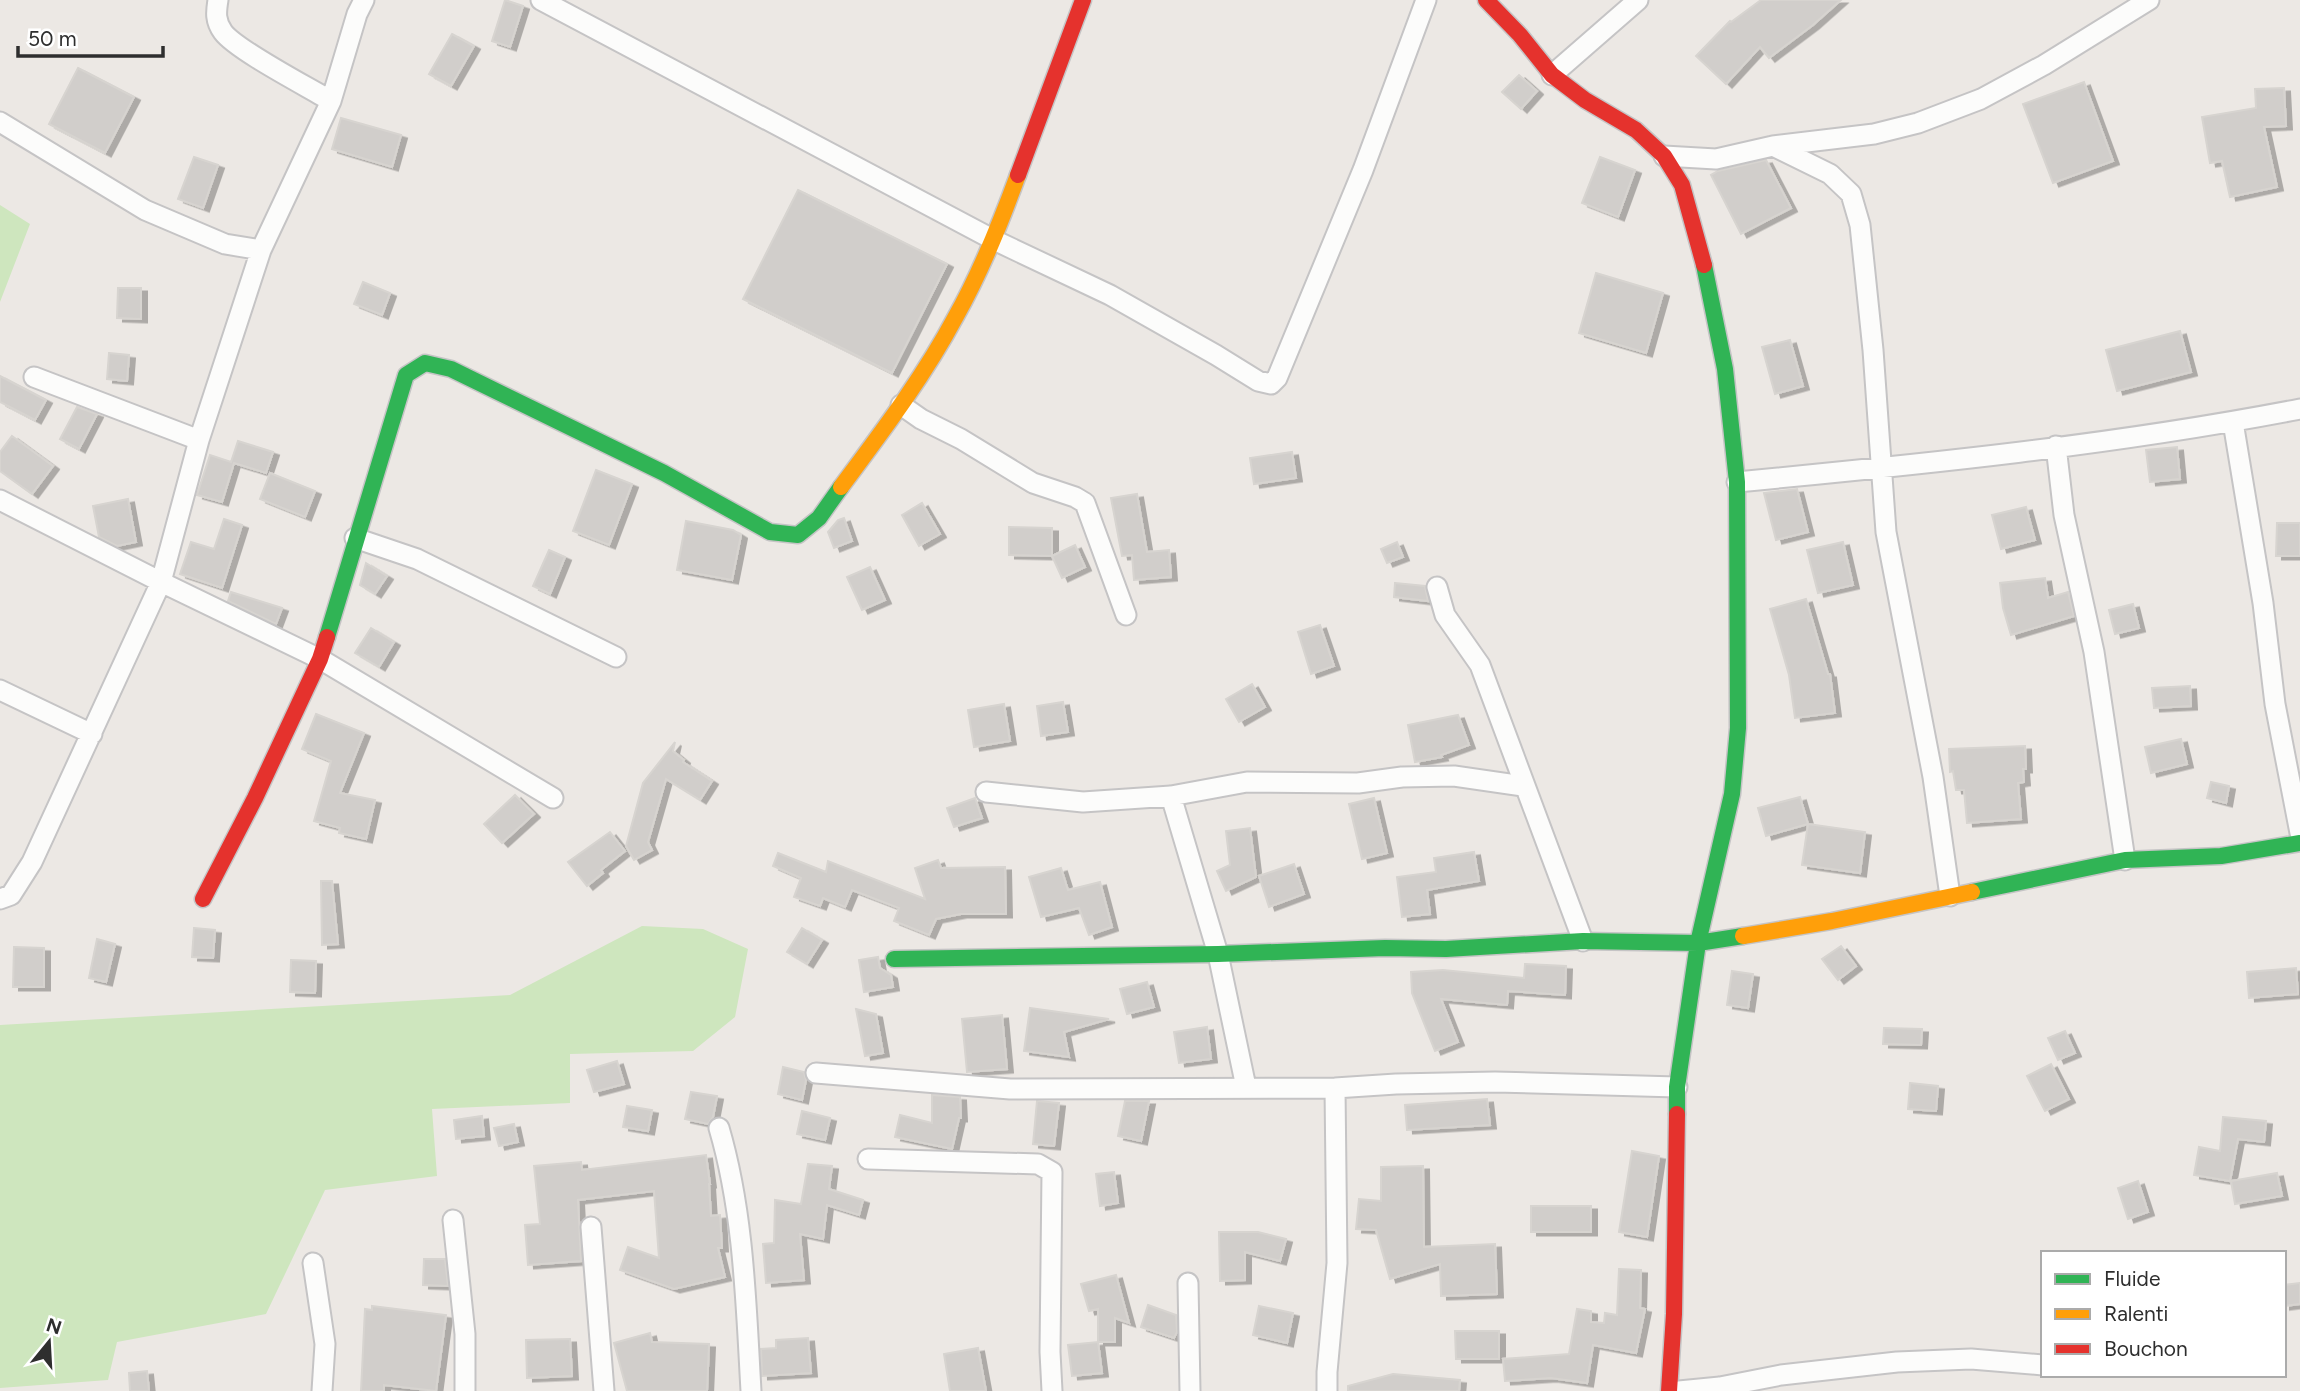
<svg xmlns="http://www.w3.org/2000/svg" width="2300" height="1391" viewBox="0 0 2300 1391" font-family="Figtree,sans-serif">
  <defs>
    <filter id="shadow"><feDropShadow dx="6" dy="3.5" stdDeviation="0" flood-color="#0004"/></filter>
  </defs>
  <rect width="100%" height="100%" fill="#ece8e4"/>
  <path fill="#cee6be" d="M0,205l30,19 -30,78z
    M642,926l61,3 45,20 -13,68 -42,34 -123,3v49l-138,6 5,67 -112,14 -59,124 -149,28 -9,38 -108,8v-363l510,-30z"/>
  <path fill="#d1cecb" stroke="#d7d4d0" stroke-width="2" filter="url(#shadow)" d="M505,0l18,6 -13,41 -18,-6z
    M1761,0h80l-28,25 -44,33 -9,-11 -34,37 -30,-28 34,-35 1,1z
    M452,34l22,12 -23,40 -22,-12z
    M78,68l56,29 -29,56 -56,-29z
    M1519,75l18,16 -16,18 -19,-17z
    M2084,82l29,79 -60,22 -30,-79z
    M2284,88l2,38 -22,1 13,60 -47,10 -8,-36 -12,2 -8,-46 54,-9 -1,-19z
    M341,118l60,17 -9,32 -60,-18z
    M194,157l24,8 -15,43 -25,-9z
    M1600,157l35,13 -17,47 -36,-14z
    M1766,160l25,48 -50,26 -30,-59 7,-4z
    M798,190l149,74 -55,109 -149,-74z
    M1596,273l67,20 -17,60 -67,-20z
    M363,282l27,11 -8,22 -28,-11z
    M118,288h23v31l-24,-1z
    M2180,331l11,41 -74,19 -11,-41z
    M1790,340l13,46 -28,8 -13,-47z
    M109,353l20,2 -2,26 -20,-2z
    M0,376l46,24 -11,20 -35,-18z
    M77,407l20,7 -18,35 -19,-10z
    M12,436l41,30 -21,28 -32,-23v-19z
    M238,441l35,11 -7,21 -32,-10 -12,39 -25,-7 13,-40 21,7z
    M2177,447l3,32 -30,3 -4,-32z
    M1292,452l4,26 -42,6 -4,-26z
    M596,470l36,14 -23,61 -36,-14z
    M270,473l45,18 -10,26 -45,-18z
    M1797,489l11,43 -32,8 -12,-47z
    M1137,494l10,58 22,-2 2,27 -37,3 -2,-25 -10,1 -11,-58z
    M128,499l8,43 -19,4 -18,-9 -6,-31z
    M922,503l18,31 -21,12 -17,-31z
    M2026,507l9,33 -34,9 -9,-34z
    M844,518l8,23 -18,7 -6,-16 10,-12z
    M224,519l18,6 -20,63 -42,-14 11,-32 23,7z
    M686,521l47,9 8,5 -9,45 -55,-10z
    M2277,523h23v33h-24z
    M1009,527l43,1v28l-43,-1z
    M1397,542l6,15 -16,6 -6,-14z
    M1843,542l10,43 -35,8 -11,-43z
    M1075,545l10,22 -23,11 -10,-22z
    M549,550l16,7 -15,37 -17,-8z
    M366,563l21,13 -12,18 -15,-9z
    M870,567l15,33 -23,10 -15,-33z
    M2045,578l3,20 20,-6 6,24 -63,19 -8,-27 -3,-25z
    M1395,583l30,3 3,15 -34,-4z
    M231,592l51,16 -6,16 -48,-23z
    M1806,599l22,75h2l5,39 -40,5 -6,-43 -19,-66z
    M2133,604l6,24 -24,6 -6,-24z
    M1320,625l14,41 -23,8 -13,-42z
    M371,628l23,14 -15,25 -24,-14z
    M1252,684l13,23 -26,15 -13,-23z
    M2190,686l1,20 -37,2 -2,-20z
    M1063,702l5,30 -27,4 -4,-30z
    M1004,704l6,37 -36,6 -6,-37z
    M316,714l48,19 -24,60 35,7 -9,39 -27,-6 1,-5 -26,-7 17,-60 -29,-12z
    M1458,715l11,30 -28,10 1,2 -27,5 -7,-37z
    M2181,739l6,25 -36,9 -6,-26z
    M675,742l-2,9 11,9 -1,2 29,19 -12,19 -34,-21 -18,63 4,8 -18,10 -8,-14 17,-63z
    M2025,746l1,23h-3l1,13 -6,1 3,36 -54,4 -3,-33h-8l-3,-19 -3,1 -1,-23z
    M2211,782l18,4 -3,17 -19,-5z
    M515,795l19,19 -32,29 -18,-19z
    M1800,797l8,27 -42,12 -8,-28z
    M975,798l7,20 -28,9 -7,-19z
    M1374,798l13,55 -25,6 -13,-55z
    M1808,824l57,8 -5,41 -58,-8z
    M1250,828l6,49 -30,14 -9,-20 13,-6 -4,-34z
    M610,832l15,19 -24,19 2,3 -16,13 -19,-24z
    M1474,852l5,29 -52,9 3,24 -28,3 -5,-40 39,-5 -2,-14z
    M778,853l48,19 2,-11 97,38 -10,-31 23,-8 3,8 64,-1 1,47h-45l-25,5 -7,16 -35,-14 5,-13 -47,-18 -7,17 -22,-9 -3,8 -26,-9 7,-19 -28,-12z
    M1294,864l10,30 -35,13 -10,-31z
    M1061,868l7,22 32,-8 12,45 -23,8 -10,-27 -38,9 -12,-40z
    M321,881h11l6,63 -16,1z
    M194,928l21,2 -2,28 -21,-1z
    M802,928l20,12 -15,24 -20,-12z
    M97,939l18,5 -9,38 -17,-4z
    M1841,946l15,20 -18,14 -16,-21z
    M14,947l30,1v39h-31z
    M878,957l2,11 11,7 2,12 -29,5 -5,-32z
    M291,960l25,1 -1,32 -25,-1z
    M1525,964l41,2 -1,29 -57,-4 -1,14 -66,-6 17,43 -23,9 -23,-58 -1,-21 32,-2 81,8z
    M2296,968l2,26 -49,4 -2,-26z
    M1732,971l21,3 -5,34 -21,-3z
    M1147,982l7,25 -27,7 -7,-25z
    M1030,1008l79,11 -45,13 5,25 -45,-6z
    M856,1009l20,5 7,39 -18,3z
    M1002,1015l5,54 -40,3 -5,-53z
    M1207,1027l4,32 -32,4 -5,-31z
    M1884,1028l38,1 -1,16 -38,-1z
    M2065,1031l10,22 -17,7 -10,-22z
    M617,1061l7,23 -30,8 -7,-22z
    M2051,1064l18,35 -24,12 -18,-35z
    M783,1067l21,5 2,8 -4,20 -24,-6z
    M1910,1083l28,3 -2,25 -28,-2z
    M691,1092l26,4 -4,21 -5,7 -23,-5z
    M932,1095l28,2 1,21h-2l-7,31 -57,-12 5,-22 32,8z
    M1487,1099l3,26 -83,5 -2,-25z
    M1037,1101l22,2 -5,43 -21,-2z
    M1125,1101h24l-8,40 -23,-5z
    M627,1106l25,4 -4,21 -25,-4z
    M802,1111l28,7 -5,22 -28,-6z
    M482,1116l2,20 -28,3 -2,-19z
    M2223,1117l43,4 -2,21 -26,-3 -8,42 -36,-6 5,-28 21,4z
    M514,1124l4,18 -19,4 -5,-18z
    M1632,1151l27,5 -12,81 -28,-5z
    M706,1155l4,29h-1l2,32 9,-1 2,33h-4l7,29 -51,12 -54,-19 8,-23 31,11 -5,-67 -76,9 3,61 -53,4 -3,-40 15,-1 -6,-58 47,-4 1,8z
    M808,1164l24,2 -3,23 34,11 -4,15 -32,-10 -4,34 -23,-5 4,46 -38,3 -3,-39 11,-1 1,-43 26,4z
    M1423,1166l1,81 71,-3 2,50 -56,2 -1,-32 -50,15 -14,-49 -20,-1 3,-30 22,2v-34z
    M1114,1172l4,31 -18,3 -4,-32z
    M2277,1173l5,23 -47,8 -4,-23z
    M2138,1181l10,31 -20,7 -10,-31z
    M1531,1206h60v26h-60z
    M1219,1232h39l28,7 -6,22 -35,-9v28l-25,1z
    M424,1259h21l3,27 -25,-1z
    M1619,1269l22,1 -1,38 5,1 -9,44 -43,-8 -6,38 -36,-5 -46,3 -2,-22 66,-5 8,-45 14,2v11l13,1 1,-10 12,2z
    M1116,1275l13,48 -14,-5v24h-17v-33l-9,2 -8,-27z
    M2300,1283v21l-16,2v-21z
    M1148,1305l28,10 1,17 -3,6 -33,-11z
    M372,1306l74,9 -10,76 -52,-6v6h-23l4,-82 7,1z
    M1259,1306l34,7 -6,30 -34,-8z
    M1455,1331h44v28h-43z
    M650,1333l2,9 57,2 -2,47h-80l-13,-48z
    M808,1338l3,35 -49,3 -1,-27 15,-1v-8z
    M570,1339l2,37 -45,2 -1,-38z
    M1098,1342l4,31 -30,3 -4,-31z
    M978,1348l8,43h-36l-6,-37z
    M147,1371l2,20h-19l-1,-18z
    M1393,1374l67,6 -1,11h-111v-5z"/>
  <g fill="none" stroke-linecap="round" stroke-linejoin="round">
    <g stroke="#c5c4c5" stroke-width="23">
      <path id="street" d="M218,0c-2,12 -3,21 5,32 13,18 85,55 108,69
        M541,0l453,240 116,55 106,60 42,26 13,3 6,-6 86,-208 63,-170
        M1552,75l86,-75
        M0,122l145,88 80,34 36,6
        M1773,146l57,28 21,20 9,31 13,125 13,182 47,245 17,119
        M1664,156l52,3 57,-13 101,-12 44,-11 63,-24 63,-34 105,-65
        M34,377l165,63
        M901,405l20,14 40,20 72,44 42,14 10,6 41,112
        M2233,422l30,181 12,101 25,129
        M2056,446l8,69 30,137 31,208
        M1737,482c188,-18 377,-37 563,-73
        M0,500l161,82 159,77 233,139
        M355,538l62,21 199,98
        M1437,587l8,28 35,50 103,276
        M0,690l92,44
        M986,792l97,10 88,-6 76,-14 111,1 44,-6 52,-1 69,10
        M1171,796l47,158 28,133
        M0,899l11,-4 21,-33 129,-280 38,-142 62,-190 70,-149 26,-87 7,-14
        M816,1073l194,16 325,-1 61,-4 99,-2 182,5
        M719,1128c25,85 27,176 32,263
        M868,1159l170,5 14,8 -2,180 2,39
        M453,1220l12,114v57
        M591,1227l13,164
        M313,1263l12,81 -3,47
        M1188,1283l2,108
        M1327,1391v-19l10,-109 -2,-175
        M1679,1391l41,-4 61,-12 116,-13 74,-3 72,6"/>
    </g>
    <g stroke="#c5c4c5" stroke-width="19">
      <path id="fast" d="M327,637l79,-262 19,-12 26,6 213,104 106,59 28,3 21,-17 22,-31
        M1972,892l153,-32 96,-4 79,-13
        M894,959l324,-5 167,-6 61,1 137,-8 115,2 45,-7
        M1677,1114v-27l21,-144 34,-149 6,-66 -1,-246 -12,-113 -21,-104"/>
    </g>
    <g stroke="#c5c4c5" stroke-width="19">
      <path id="slow" d="M841,487c40,-54 82,-109 114,-169 26,-46 45,-94 63,-143
        M1743,936l89,-15 140,-29"/>
    </g>
    <g stroke="#c5c4c5" stroke-width="19">
      <path id="jam" d="M1486,0l34,35 32,40 33,25 51,30 28,26 18,29 22,80
        M1018,175l65,-175
        M203,899l52,-101 65,-139 7,-22
        M1669,1391l5,-77 3,-200"/>
    </g>
    <use href="#street" stroke="#fcfcfb" stroke-width="19"/>
    <use href="#fast" stroke="#30b455" stroke-width="16"/>
    <use href="#slow" stroke="#ff9f0a" stroke-width="16"/>
    <use href="#jam" stroke="#e5322d" stroke-width="16"/>
  </g>
  <rect x="2041" y="1251" width="245" height="126" fill="#ffffff" stroke="#ababab" stroke-width="2"/>
  <rect x="2055" y="1274" width="35" height="10" fill="#30b455" stroke="#ababab" stroke-width="2"/>
  <text x="2104" y="1286" font-size="21" fill="#2e2e2e">Fluide</text>
  <rect x="2055" y="1309" width="35" height="10" fill="#ff9f0a" stroke="#ababab" stroke-width="2"/>
  <text x="2104" y="1321" font-size="21" fill="#2e2e2e">Ralenti</text>
  <rect x="2055" y="1344" width="35" height="10" fill="#e5322d" stroke="#ababab" stroke-width="2"/>
  <text x="2104" y="1356" font-size="21" fill="#2e2e2e">Bouchon</text>
  <g transform="translate(49 1342) rotate(18)" stroke="#ffffff" stroke-width="5" paint-order="stroke">
  <path d="M0-5L12 26L0 18L-12 26Z" fill="#2e2e2e"/>
  <text y="-10" font-size="19" font-weight="bold" text-anchor="middle" fill="#2e2e2e">N</text>
  </g>
  <path d="M18 46v10h145v-10" fill="none" stroke="#2e2e2e" stroke-width="3.5"/>
  <text x="28" y="46" font-size="21" fill="#2e2e2e" stroke="#ffffff" stroke-width="5" paint-order="stroke">50 m</text>
</svg>
